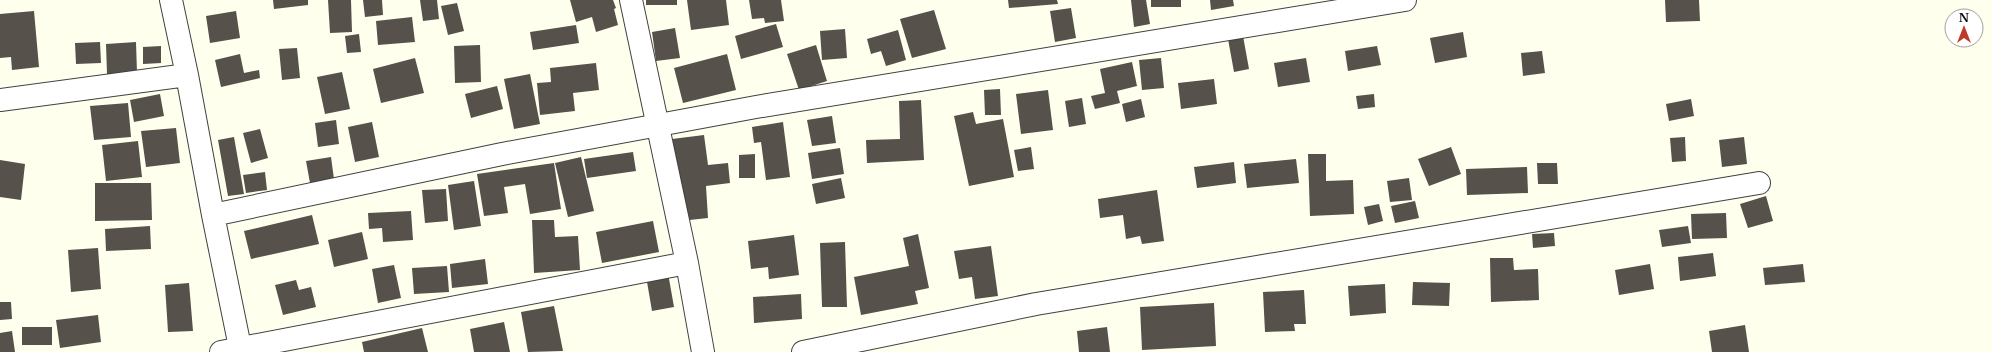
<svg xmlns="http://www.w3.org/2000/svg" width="1992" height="352" viewBox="0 0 1992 352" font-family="'Libre Baskerville',serif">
  <rect width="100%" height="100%" fill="#ffe"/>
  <path fill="#56514a" d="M273,0h35v5l-34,4z
    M328,0h23l1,32 -22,1z
    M363,0h19l1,15 -18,2z
    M420,0h17l2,19 -16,2z
    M570,0h43l3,8 -2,1 4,16 -22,7 -4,-15 -16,5z
    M646,0h31v5h-31z
    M687,0h39l3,25 -38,5z
    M749,0h32l3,21 -19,2 -1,-5 -12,1z
    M1008,0h49l1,4 -49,4z
    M1131,0h15l4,24 -16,3z
    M1151,0h30v7h-30z
    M1210,0h23l1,6 -23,4z
    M1665,0h34l1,21 -34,1z
    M457,3l7,28 -16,4 -7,-29z
    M1071,8l5,30 -21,4 -5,-31z
    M934,10l12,39 -34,9 -12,-39z
    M34,11l5,56 -27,3 -1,-13 -11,1v-44z
    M236,11l4,27 -30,5 -4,-27z
    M412,17l3,25 -37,3 -2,-24z
    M776,24l7,23 -42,12 -6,-23z
    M576,25l3,18 -46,7 -3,-18z
    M675,28l5,30 -24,3 -4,-29z
    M845,29l2,29 -25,2 -2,-29z
    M898,30l8,30 -20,6 -5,-15 -10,3 -4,-15z
    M1463,32l4,25 -32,6 -5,-25z
    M359,34l2,18 -14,1 -2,-17z
    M1243,36l6,33 -15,3 -6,-33z
    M100,42l1,21 -25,1 -1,-21z
    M136,42l1,31 -30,1 -1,-30z
    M480,45l1,37 -26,1 -1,-37z
    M816,45l11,36 -28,9 -12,-36z
    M161,46v17l-18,1v-17z
    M1377,46l4,19 -33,6 -3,-20z
    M297,48l3,30 -18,2 -3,-31z
    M1542,51l3,22 -22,3 -2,-23z
    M240,54l4,19 15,-3 1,8 -39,9 -6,-27z
    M727,54l9,36 -53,13 -9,-35z
    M415,58l9,35 -43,10 -8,-34z
    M1161,58l3,30 -22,2 -3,-30z
    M1306,58l4,24 -32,5 -4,-24z
    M1132,62l5,24 -20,5 3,12 -25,6 -4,-13 14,-3 -5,-24z
    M596,63l3,27 -26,3 2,18 -35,4 -3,-32 14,-1 -1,-14z
    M342,72l8,37 -25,5 -8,-37z
    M530,74l10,50 -26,5 -10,-50z
    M1214,79l3,25 -36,5 -3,-26z
    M497,86l6,23 -32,9 -6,-24z
    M1000,89l1,26h-16l-1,-25z
    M1048,90l5,40 -32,4 -5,-40z
    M160,94l4,22 -30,6 -4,-22z
    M1374,94l1,13 -17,2 -2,-13z
    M1082,98l4,26 -17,3 -4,-26z
    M1141,99l4,18 -19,5 -4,-18z
    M1691,99l3,17 -25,5 -3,-17z
    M921,100l3,60 -57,3 -1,-23 34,-1 -1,-38z
    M128,103l3,34 -37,3 -4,-34z
    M973,112l3,12 27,-5 11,58 -45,9 -15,-70z
    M832,116l4,27 -24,3 -5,-26z
    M336,120l3,24 -21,3 -3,-24z
    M372,122l7,35 -24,5 -7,-35z
    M783,122l7,55 -24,3 -5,-38 -7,1 -2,-16z
    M176,128l4,35 -34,4 -5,-36z
    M260,129l8,29 -17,5 -8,-30z
    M704,135l4,30 20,-2 2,20 -24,3 2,32 -28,3 -8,-82z
    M234,137l10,57 -16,2 -10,-56z
    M1685,137l1,24 -14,1 -2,-24z
    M1744,137l3,27 -25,3 -3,-27z
    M138,141l4,36 -36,4 -4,-36z
    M1031,147l3,22 -16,2 -4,-21z
    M1451,147l10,27 -32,12 -11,-27z
    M840,148l4,26 -32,5 -4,-26z
    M633,152l3,19 -49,7 -3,-19z
    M755,154v24h-16v-23z
    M1308,154h18v27l27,-1 1,34 -44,2z
    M331,157l3,22 -24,4 -4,-22z
    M581,157l13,54 -26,6 -13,-54z
    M1296,159l3,24 -52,5 -3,-24z
    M0,160l25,4 -4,36 -21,-3z
    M1234,162l2,21 -39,5 -3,-21z
    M554,163l7,46 -31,5 -5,-30 -21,3 4,26 -24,3 -7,-42z
    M1537,163h20l1,21h-20z
    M1527,167l1,26 -61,2 -1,-26z
    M265,172l2,18 -21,3 -3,-18z
    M841,178l4,20 -29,6 -4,-20z
    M1409,178l3,22 -22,2 -3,-21z
    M474,181l7,45 -27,4 -6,-45z
    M95,183h56l1,37 -57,1z
    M446,189l2,32 -23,2 -3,-33z
    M1157,190l7,51 -22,3 -2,-8 -14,3 -3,-24 -23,3 -2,-19z
    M1766,196l7,25 -25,7 -8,-24z
    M1415,201l4,17 -24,5 -4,-17z
    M1379,204l4,17 -15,4 -4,-18z
    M411,211l2,29 -30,2 -1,-14 -13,1 -1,-16z
    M1726,213l1,25 -35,1 -1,-25z
    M312,215l7,29 -68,15 -7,-28z
    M532,220h22l1,17 23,-1 2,34 -46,3z
    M653,221l6,31 -57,11 -6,-31z
    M150,226l1,23 -45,2 -1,-22z
    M1688,226l3,17 -29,4 -3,-17z
    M362,232l6,27 -34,8 -6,-27z
    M1554,233l1,13 -22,2 -1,-14z
    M918,234l11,54 -14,3 3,13 -57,11 -7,-38 55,-11 -6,-28z
    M794,235l5,40 -30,4 -1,-12 -17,2 -3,-28z
    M845,242l2,65h-25l-2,-64z
    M991,246l7,50 -23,3 -3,-22 -13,2 -5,-28z
    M98,248l3,41 -30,3 -3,-42z
    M1713,253l3,23 -36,5 -2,-24z
    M1490,258h23l1,12 24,-1 1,31 -48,2z
    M485,259l3,25 -36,4 -2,-24z
    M1650,264l4,25 -35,6 -4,-25z
    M1803,264l2,18 -40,3 -2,-17z
    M394,265l7,33 -23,5 -6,-34z
    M447,266l2,26 -35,2 -2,-26z
    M668,273l6,34 -22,4 -6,-35z
    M296,280l3,10 12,-3 5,20 -33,8 -8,-30z
    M1413,282l37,1 -1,23 -37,-1z
    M189,283l4,48 -25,1 -3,-47z
    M1385,284l1,29 -36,3 -2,-30z
    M1304,290l2,34h-12l1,7 -30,1 -2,-40z
    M801,294l1,25 -48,4 -1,-26z
    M0,302h11l1,17 -12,1z
    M1214,303l2,43 -74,4 -2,-43z
    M554,306l9,45 -35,1 -7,-40z
    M98,315l3,27 -41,6 -4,-28z
    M504,322l6,30h-36l-4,-23z
    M1745,325l4,27h-37l-3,-21z
    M22,327h30v18h-30z
    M1107,327l3,25h-31l-2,-21z
    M422,328l6,24h-64l-2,-10z
    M12,331l3,21h-15v-19z"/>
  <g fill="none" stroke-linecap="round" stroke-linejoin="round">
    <g stroke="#414141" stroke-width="24">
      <path id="minor" d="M171,0l16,75 26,140 28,137
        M631,0l56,263 16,89
        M0,100l187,-25
        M213,215l289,-61 254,-47 649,-107
        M221,352l466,-89
        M803,352l233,-48 723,-121"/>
    </g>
    <use href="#minor" stroke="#fff" stroke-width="22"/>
  </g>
  <g transform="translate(1964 28)"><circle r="19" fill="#ffffff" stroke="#9f9f9f"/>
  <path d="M0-3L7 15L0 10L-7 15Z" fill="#be3b25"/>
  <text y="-6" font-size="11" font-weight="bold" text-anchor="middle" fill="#0e0e0e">N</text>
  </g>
</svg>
